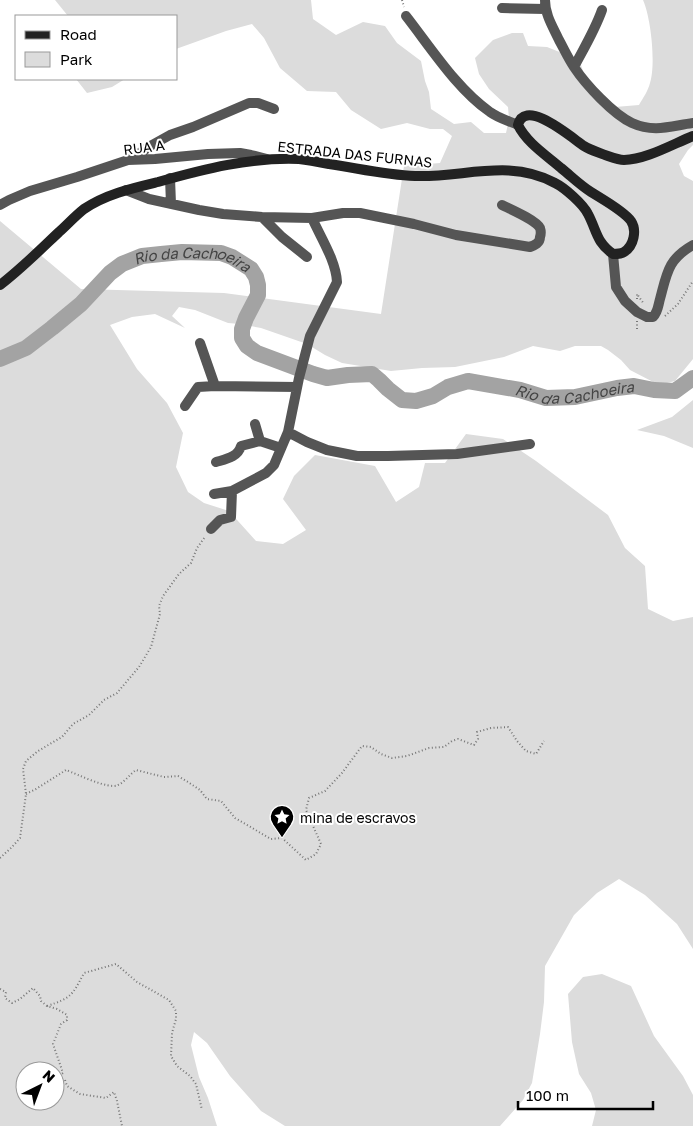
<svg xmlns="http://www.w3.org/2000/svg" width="693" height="1126" viewBox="0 0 693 1126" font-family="'Golos Text',sans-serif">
  <rect width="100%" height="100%" fill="#fff"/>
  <path fill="#dcdcdc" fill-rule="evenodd" d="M55,0h256l2,19 23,16 27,-13 22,4 12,17 24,18 4,20 4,11 2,17 23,15 17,-2 13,11h22l3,-14 -1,-12 -19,-18 -10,-15 -4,-16 18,-18 19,-7h11l5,13 19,1 20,8 14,10 4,12 30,30 24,-2c4,-7 9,-14 11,-22 6,-19 1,-65 -7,-83h50v145l-5,5 -9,14 5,12 9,5v178l-18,22 -16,4 -29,-15 -9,-10 -13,-10 -7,-4h-26l-15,5 -27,-5 -29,11 -49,10 -33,1 -31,3 -49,-8 -17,-8 -18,-11 -46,-16 -21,-4 -12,-1 -33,-13 -16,-3 -7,9 13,12 -30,-14 -23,3 -22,8 27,44 30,34 16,30 -7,34 12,25 16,11 25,8 27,30 27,3 23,-14 -23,-31 11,-23 21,-21 60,11 21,36 23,-15 6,-24h20l21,-29 37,5 33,22 72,54 17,33 20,18 3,43 25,12 20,-4v332l-16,-25 -32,-29 -26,-16 -22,14 -23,22 -29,51 -1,36 -4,32 -8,49 -9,17 -23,26h-215l-24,-15 -31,-35 -23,-33 -13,-11 -3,13 8,32 9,21 9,28h-217v-905l81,68 143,4 157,21 23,-148 36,-3 12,-27 -9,-7h-13l-23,-6 -26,6 -30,-19 -15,-18 -29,-1 -27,-23 -16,-30 -12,-14 -26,7 -50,18v-33h-108zM25,1071h30v30h-30z
    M76,79h49l-13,8 -25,6z
    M693,400v48l-29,-12 -27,-6 35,-13z
    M602,974l29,12 23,50 29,40 10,19v31h-101l4,-16 -5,-17 -12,-19 -7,-32 -4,-48 15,-17z"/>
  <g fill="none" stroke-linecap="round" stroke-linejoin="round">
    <path stroke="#a3a3a3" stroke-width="16" id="s1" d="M0,359l26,-11 26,-20 29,-24 29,-31 12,-9 20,-8 19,-2 21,-2 39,1 11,4 19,12 5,8 2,8v10l-12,23 -4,11v9l5,8 10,7 56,21 14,4 21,-3 24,-1 7,6 9,9 14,11 14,1 17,-5 15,-9 20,-6 52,9 26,8 29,-1 42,-9 17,-2 20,4 21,1 18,-13"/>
    <path stroke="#777" stroke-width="2" stroke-dasharray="1 2.5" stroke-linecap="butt" d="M402,0l2,7
      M637,299v-5l7,10
      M665,316l13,-12 15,-23
      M637,329v-8
      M26,794l10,-5 30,-19c11,4 43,20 52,15 7,-3 12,-11 18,-15l28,7 14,-1 10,6 12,8 7,9 14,2 14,17 36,21 11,-1 24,22 10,-6 5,-10 -15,-34 3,-12 16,-7 17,-18 20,-27 9,1 10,7 11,4 15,-2 22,-8 15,-1 8,-6 6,-2 16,6 4,-6 -1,-7 14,-4 17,-1 9,14 9,10 10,3 8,-13
      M0,858l12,-11 8,-9 6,-44 -3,-25 3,-8 12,-10 24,-14 11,-13 16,-9 15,-15 13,-7 22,-26 12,-20 9,-33 -1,-8 4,-10 16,-22 12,-11 6,-15 8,-11
      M0,989l6,3 -1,6 7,5 8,-4 13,-11 7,8 1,5 6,5 10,3 10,6v5l-6,4 -8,20 10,29 -5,4 7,3 2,6 13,8 26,4 8,-6 3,9 5,25
      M47,1006c24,-8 25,-10 37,-33l32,-9 21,18 32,18 7,11v8l-4,14 -1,23 6,10 13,10 6,8 6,26"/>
    <path stroke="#555" stroke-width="10" d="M545,0c0,15 8,27 14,40 5,9 9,18 15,27 12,18 39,47 58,56 22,10 39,3 61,0
      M502,8l43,1
      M406,16c25,32 51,73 84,96 8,6 19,9 28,13
      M574,67c10,-19 21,-37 28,-57
      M129,160l23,-15 18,-10 23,-8 56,-24h9l16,6
      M170,178l1,26
      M126,190l23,9 50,11 24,4 39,3 50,1 31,-5h17l54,11 42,11 74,12c5,-2 10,-4 10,-10 1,-3 1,-6 0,-9 -4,-8 -30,-19 -38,-23
      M0,205l9,-5 21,-9 47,-14 51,-17 27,-1 53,-5 32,-1 11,2 16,4
      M262,217l20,20 25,20
      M613,254l3,33 9,14 12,11 10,5h6c5,-5 5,-11 7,-18 7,-26 8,-40 33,-54
      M200,343l15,43 82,1
      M185,406l13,-19 17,-1
      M255,424l5,17 21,7
      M288,432l19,10 20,8 30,6h31l69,-2 73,-10
      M216,462c10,-3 22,-5 25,-16l19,-5
      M214,494l18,-3 34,-18 8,-8 14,-33 11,-54 11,-42 27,-54c-1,-21 -16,-44 -25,-64
      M211,529l9,-9 11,-3 1,-26"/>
    <path stroke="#222" stroke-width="10" d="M0,285c21,-16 40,-35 59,-53 8,-7 16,-16 25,-23 22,-15 49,-21 74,-27 46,-13 93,-25 141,-23 10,1 20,3 30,5 28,4 57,11 86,12 48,2 94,-18 140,7 10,5 28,21 33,31 9,17 8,28 25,40 4,0 8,0 11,-2 10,-6 13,-22 7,-31 -7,-10 -29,-22 -40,-29 -11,-7 -20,-16 -30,-24 -15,-13 -34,-25 -43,-43 7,-28 54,13 66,21 6,4 14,6 21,9 6,2 13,5 19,5 21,0 49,-16 69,-24"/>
  </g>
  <defs>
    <g id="sight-pin" transform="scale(1.25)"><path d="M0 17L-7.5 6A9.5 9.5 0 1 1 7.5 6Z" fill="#000" stroke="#fff"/><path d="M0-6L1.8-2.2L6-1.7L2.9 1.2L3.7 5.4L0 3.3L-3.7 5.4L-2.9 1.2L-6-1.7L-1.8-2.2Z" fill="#fff"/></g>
  </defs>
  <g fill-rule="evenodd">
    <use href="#sight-pin" x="282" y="817"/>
  </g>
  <g text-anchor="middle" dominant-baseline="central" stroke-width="4" stroke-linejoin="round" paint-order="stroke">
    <g font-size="14" fill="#000" stroke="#fff">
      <text transform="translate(144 147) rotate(-7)">RUA A</text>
      <text transform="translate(355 154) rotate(6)">ESTRADA DAS FURNAS</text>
    </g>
    <g font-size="14" fill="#000" stroke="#fff" text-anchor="start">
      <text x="300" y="817">mina de escravos</text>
    </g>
    <g font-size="15" font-style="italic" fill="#444" stroke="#fff">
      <text stroke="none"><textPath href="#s1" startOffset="229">Rio da Cachoeira</textPath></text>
      <text stroke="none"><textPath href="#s1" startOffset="725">Rio da Cachoeira</textPath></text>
    </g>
  </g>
  <rect x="15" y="15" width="162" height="65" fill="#ffffff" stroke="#999999"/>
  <rect x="25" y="31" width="25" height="8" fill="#222222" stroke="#999999"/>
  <text x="60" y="40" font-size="15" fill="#000000">Road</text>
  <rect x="25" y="52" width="25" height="15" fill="#dcdcdc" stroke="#999999"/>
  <text x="60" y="65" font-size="15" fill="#000000">Park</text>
  <g transform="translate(40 1086) rotate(42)"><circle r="24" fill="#ffffff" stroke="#999999"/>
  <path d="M0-4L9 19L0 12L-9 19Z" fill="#000000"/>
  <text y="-8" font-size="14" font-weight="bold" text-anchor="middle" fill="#000000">N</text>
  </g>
  <path d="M518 1101v8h135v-8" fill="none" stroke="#000000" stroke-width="2.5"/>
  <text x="526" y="1101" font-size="15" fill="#000000" stroke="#ffffff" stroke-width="4" paint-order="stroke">100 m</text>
</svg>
